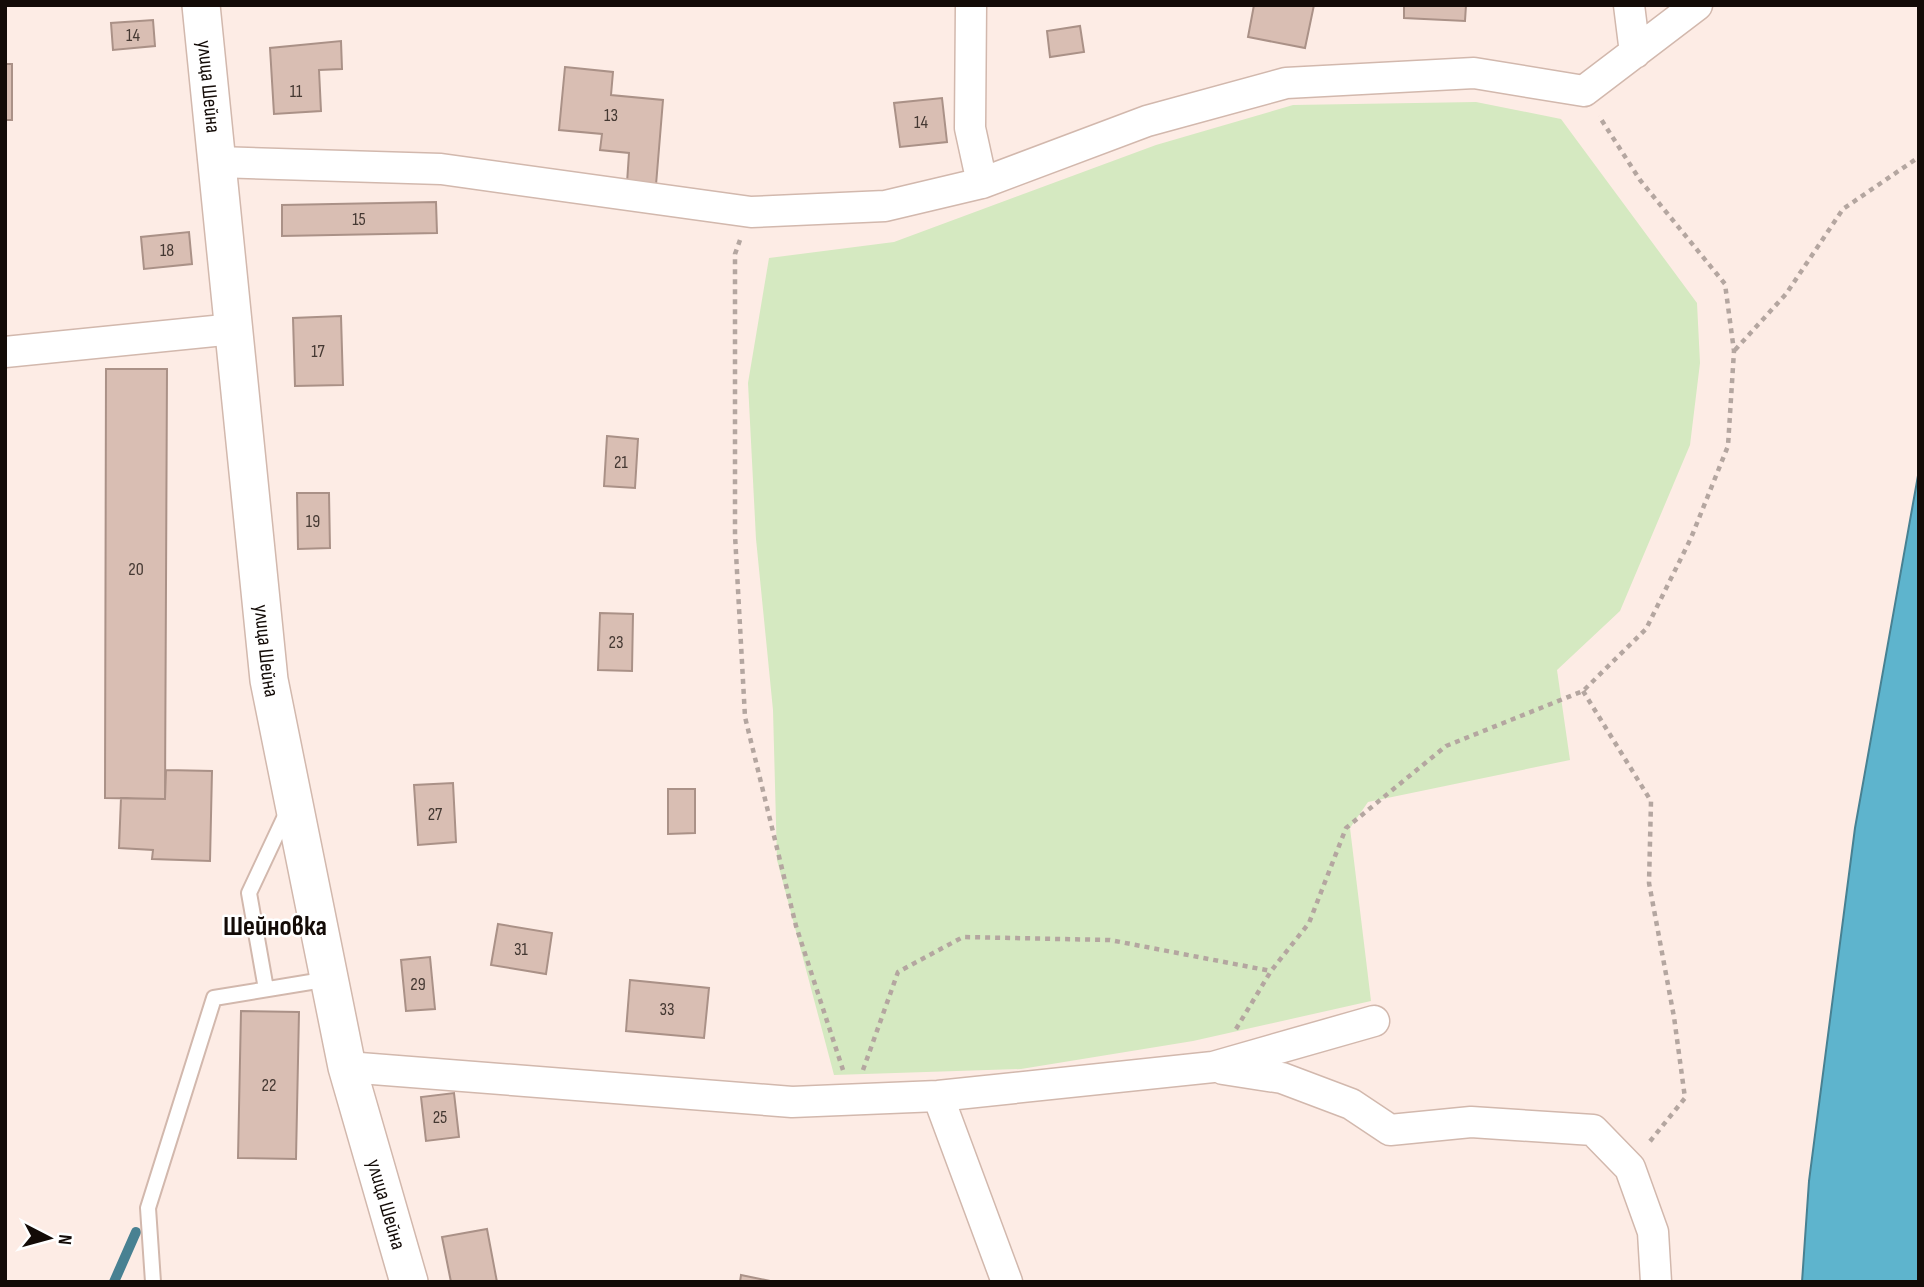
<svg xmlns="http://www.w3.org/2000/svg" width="1924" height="1287" viewBox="0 0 1924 1287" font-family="'Sofia Sans Condensed',sans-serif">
  <rect width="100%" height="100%" fill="#fdece5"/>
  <path fill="#d5e9c1" d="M1476,102l85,17 136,184 3,60 -10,82 -70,166 -63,59 13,90 -202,42 -18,26 21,173 -178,40 -172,28 -187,6 -57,-215 -4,-150 -17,-171 -8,-156 21,-125 125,-16 262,-97 137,-40z"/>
  <path fill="#5eb4cd" stroke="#488192" stroke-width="2" d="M1919,470v812h-117l7,-101 46,-353z"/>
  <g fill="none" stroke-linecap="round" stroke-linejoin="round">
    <path stroke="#488192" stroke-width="10" d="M114,1282l22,-50"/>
  </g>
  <path fill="#d9beb3" stroke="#aa9187" stroke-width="2" d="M1254,5h60l-9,43 -57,-11z
    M1404,5h62l-1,16 -61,-3z
    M153,20l2,26 -42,4 -2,-27z
    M1080,26l4,26 -34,5 -3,-26z
    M341,41l1,28 -23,1 2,41 -47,3 -4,-66z
    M5,64h7v56h-7z
    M565,67l48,5 -2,23 52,5 -7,85 -29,-2 2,-30 -29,-3 2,-16 -43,-4z
    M942,98l5,44 -47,5 -6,-44z
    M436,202l1,31 -155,3v-31z
    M189,232l3,32 -48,5 -3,-32z
    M341,316l2,69 -48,1 -2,-68z
    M106,369h61l-2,430 -60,-1z
    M607,436l31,3 -3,49 -31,-2z
    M297,493h32l1,55 -32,1z
    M600,613l33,1 -1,57 -34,-1z
    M166,770l46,1 -2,90 -58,-2 1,-9 -34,-2 2,-50 44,1z
    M453,783l3,59 -38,3 -4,-60z
    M668,789h27v44l-27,1z
    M498,924l54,9 -6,41 -55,-9z
    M430,957l5,52 -29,2 -5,-51z
    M630,980l79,8 -5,50 -78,-7z
    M241,1011l58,1 -3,147 -58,-1z
    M454,1093l5,44 -33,4 -5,-44z
    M487,1229l10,53h-46l-9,-45z
    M741,1275l34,7h-35z"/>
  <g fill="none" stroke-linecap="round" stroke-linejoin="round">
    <g stroke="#d2b8ad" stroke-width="18">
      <path id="service" d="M266,989l-17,-96 38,-81
        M153,1282l-5,-74 66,-210 115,-19"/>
    </g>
    <g stroke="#d2b8ad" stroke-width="33">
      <path id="minor" d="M971,5l-1,123 12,55
        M1629,5l6,48
        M217,162l224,7 310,43 134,-6 97,-23 165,-62 139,-38 188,-10 110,18 113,-86
        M5,352l229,-23
        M347,1067l445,35 146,-6 275,-29 161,-46
        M1223,1069l59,9 69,26 39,26 81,-8 122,8 37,38 23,64 3,50
        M938,1096l69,186"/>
    </g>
    <g stroke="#d2b8ad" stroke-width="40">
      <g id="tertiary">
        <path id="s1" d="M201,5l68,675 78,387 62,215"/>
      </g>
    </g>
    <path stroke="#b4a6a0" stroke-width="4.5" stroke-dasharray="5 5" stroke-linecap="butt" d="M740,240l-5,14v281l10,182 51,209 47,144
      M1735,350l51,-56 57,-85 76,-52
      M1583,691l68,110 -2,82 25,134 11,81 -38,47
      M1236,1029l35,-58 38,-48 37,-95 100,-82 137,-55 63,-62 45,-91 37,-92 6,-95 -9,-67 -85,-104 -41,-64
      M863,1070l35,-98 65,-35 147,3 161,31"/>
    <use href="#service" stroke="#fff" stroke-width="14"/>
    <use href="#minor" stroke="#fff" stroke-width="30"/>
    <use href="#tertiary" stroke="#fff" stroke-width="37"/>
  </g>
  <g text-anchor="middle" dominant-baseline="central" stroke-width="5" stroke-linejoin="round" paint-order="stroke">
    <g font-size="18" fill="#443832">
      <text x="133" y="35">14</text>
      <text x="296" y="91">11</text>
      <text x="611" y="115">13</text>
      <text x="921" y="122">14</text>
      <text x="359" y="219">15</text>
      <text x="167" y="250">18</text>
      <text x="318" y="351">17</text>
      <text x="621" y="462">21</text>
      <text x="313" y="521">19</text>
      <text x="136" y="569">20</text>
      <text x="616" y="642">23</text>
      <text x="435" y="814">27</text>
      <text x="521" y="949">31</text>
      <text x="418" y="984">29</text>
      <text x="667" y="1009">33</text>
      <text x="269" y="1085">22</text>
      <text x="440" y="1117">25</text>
    </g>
    <g font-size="21" fill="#130b07" stroke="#fff">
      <text stroke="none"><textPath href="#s1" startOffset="82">улица Шейна</textPath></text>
      <text stroke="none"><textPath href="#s1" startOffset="649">улица Шейна</textPath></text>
      <text stroke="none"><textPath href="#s1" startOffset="1216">улица Шейна</textPath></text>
    </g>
    <g font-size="28" font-weight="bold" fill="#130b07" stroke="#fff">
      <text x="275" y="926">Шейновка</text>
    </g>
  </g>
  <rect width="1924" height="1287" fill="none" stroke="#130b07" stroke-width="14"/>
  <g transform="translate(49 1238) rotate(96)" stroke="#ffffff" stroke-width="5" paint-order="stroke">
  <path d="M0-5L12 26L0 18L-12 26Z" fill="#130b07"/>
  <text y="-10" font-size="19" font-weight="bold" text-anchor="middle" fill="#130b07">N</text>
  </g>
</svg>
